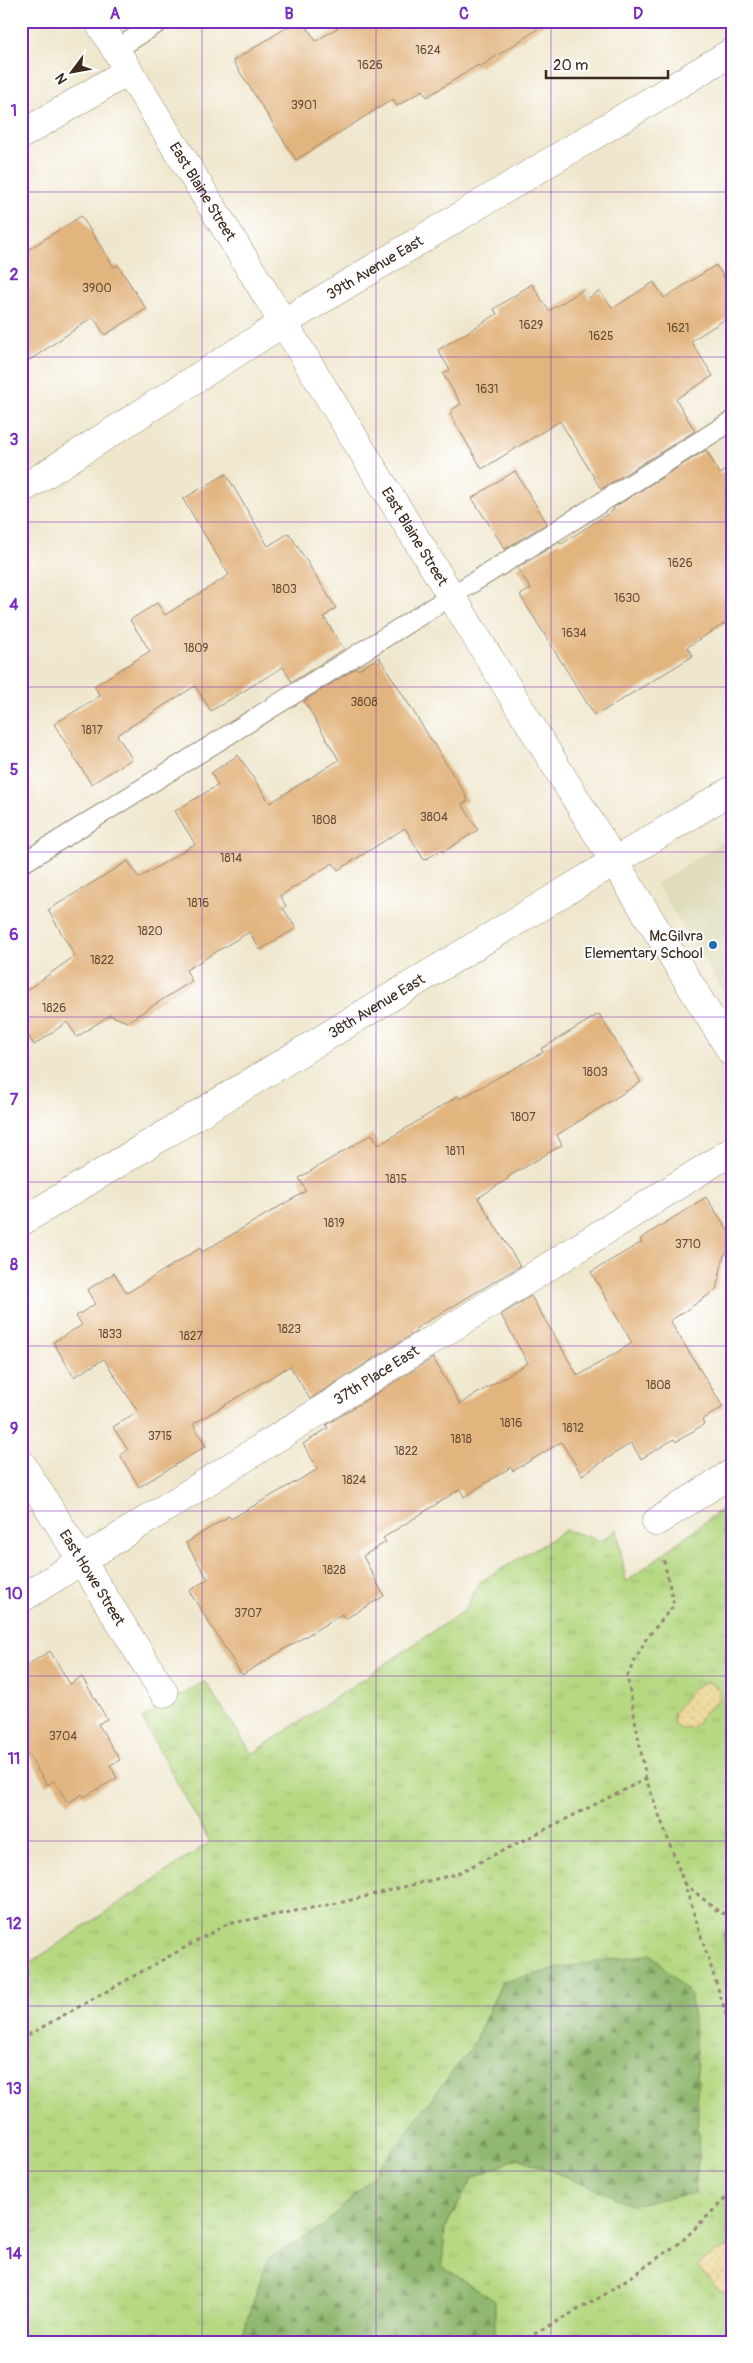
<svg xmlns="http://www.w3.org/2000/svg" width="753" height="2363" viewBox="0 0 753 2363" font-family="Pangolin,sans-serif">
  <defs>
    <pattern id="grass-tufts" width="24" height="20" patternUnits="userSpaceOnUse" patternTransform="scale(1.25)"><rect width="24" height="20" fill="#b5d881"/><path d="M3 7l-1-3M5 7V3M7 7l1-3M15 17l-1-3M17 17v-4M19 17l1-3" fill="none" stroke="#9dba6f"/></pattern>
    <pattern id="forest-firs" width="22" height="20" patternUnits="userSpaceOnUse" patternTransform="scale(1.25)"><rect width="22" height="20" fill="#90b86f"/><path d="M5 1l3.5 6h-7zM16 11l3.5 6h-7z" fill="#77965b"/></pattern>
    <pattern id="sand-dots" width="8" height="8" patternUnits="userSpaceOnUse" patternTransform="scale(1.25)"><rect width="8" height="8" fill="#eeda9e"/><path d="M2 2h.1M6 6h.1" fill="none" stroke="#cdbb88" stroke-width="1.8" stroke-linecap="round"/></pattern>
  </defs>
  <rect width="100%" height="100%" fill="#fff"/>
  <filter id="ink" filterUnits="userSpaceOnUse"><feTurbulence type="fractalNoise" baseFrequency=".02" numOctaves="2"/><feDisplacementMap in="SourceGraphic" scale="10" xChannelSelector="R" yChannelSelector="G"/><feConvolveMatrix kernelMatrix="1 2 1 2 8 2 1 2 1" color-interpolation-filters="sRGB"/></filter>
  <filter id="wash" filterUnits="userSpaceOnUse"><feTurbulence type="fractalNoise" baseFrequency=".0096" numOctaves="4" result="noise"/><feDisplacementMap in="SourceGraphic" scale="20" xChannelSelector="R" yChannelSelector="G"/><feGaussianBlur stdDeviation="1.12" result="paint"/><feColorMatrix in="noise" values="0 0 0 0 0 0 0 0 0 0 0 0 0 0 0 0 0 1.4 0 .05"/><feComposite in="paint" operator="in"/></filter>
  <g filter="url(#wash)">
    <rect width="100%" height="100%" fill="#efe7cd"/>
    <path fill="#dfddbb" d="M732,836v170l-76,-122z"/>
    <path fill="url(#grass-tufts)" stroke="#788150" d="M732,1501v841h-711v-373l189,-127 -68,-123 63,-38 47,73 213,-144 15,-28 86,-52 36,11 15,-12 9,53z"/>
    <path fill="url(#forest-firs)" stroke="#667146" d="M732,1932v36l-4,-5 -4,-29z
      M652,1954l39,42 6,69 1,64 2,4 -5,60 -64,12 -41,-19 -72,-28 -45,20 -28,50 -3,38 53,35v41h-256l29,-83 54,-32 48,-48 103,-134 29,-63 67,-16z"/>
    <path fill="url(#sand-dots)" stroke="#94825e" d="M707,1682c27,11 6,22 -4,32 -3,4 -6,9 -10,13l-15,1 -4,-5 -1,-9c12,-13 14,-28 34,-32z
      M732,2245v48h-1l-12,-3 -21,-22 3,-7z"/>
    <g id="blocks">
      <path fill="#e2b47e" d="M297,21h6l13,20 33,-20h201l-70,46 -2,-2 -51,32 -4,-7 -26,16 -4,-7 -97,61 -63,-99z
        M81,216l33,51 4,-2 28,44 -41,26 -12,-18 -72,49v-112z
        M716,265l16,25v25l-41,26 22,35 -37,23 19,32 -94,58 -41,-68 -78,48 -32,-55 2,-2 -1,-2 10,-6 -18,-30 7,-4 -12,-20 59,-36 -3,-5 38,-25 17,27 35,-22 5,9 10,-7 14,17 41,-26 10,16z
        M706,450l14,24 12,-8v153l-45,28 6,9 -98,60 -75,-121 11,-6 -14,-21 42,-26 2,2 53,-34 -1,-2z
        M515,471l32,52 -42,26 -33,-51z
        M226,474l42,72 21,-13 47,75 -12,9 20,32 -52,33 -9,-15 -72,44 -16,-25 -78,49 15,24 -41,25 -37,-60 46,-28 -6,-10 56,-35 -20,-31 27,-17 8,12 64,-40 -46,-76z
        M379,657l85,135 4,9 -6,3 16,26 -35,22 -1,-2 -18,10 -19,-32 -67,42 -5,-7 -53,33 6,10 -3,2 13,20 -36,22 -11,-18 -63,38 6,11 -65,41 -17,-7 -33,22 -10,-15 -33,23 -13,-20v-31l54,-38 -27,-46 80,-49 11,17 56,-34 -20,-33 43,-26 -7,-12 27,-18 32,48 69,-43 -35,-59 52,-33 2,2z
        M599,1014l42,68 -84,53 5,10 -54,32 1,1 -31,20 42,68 -105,63 2,2 -107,68 -20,-33 -97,58 13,22 -67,41 -19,-32 8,-5 -15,-23 25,-15 -34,-53 -30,18 -21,-35 29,-17 -6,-9 19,-12 -8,-14 27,-17 13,20 73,-45 2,4 104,-61 -7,-13 73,-44 7,11 79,-49 2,3 83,-47 -2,-3z
        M706,1197l26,39v13l-8,6 -8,35 -46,31 53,86 -21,13 2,4 -28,18 -2,-3 -33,20 -10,-16 -49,32 -21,-33 -48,29 -2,-4 -47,30 -4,-8 -77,49 3,4 -23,14 21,40 -39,23 -3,-5 -100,61 -53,-84 19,-12 -22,-36 43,-27 2,3 87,-50 -15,-25 25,-16 -2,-3 107,-67 27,46 68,-41 -27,-48 30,-19 47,80 54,-33 -41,-71 51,-30 -2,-3z
        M50,1651l20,33 12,-7 25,42 -9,5 22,36 -10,5 7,13 -33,19 -2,-3 -14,9 -14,-22 -7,4 -26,-42v-74z"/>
    </g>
  </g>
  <g filter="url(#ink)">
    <use href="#blocks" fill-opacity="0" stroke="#958876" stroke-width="1"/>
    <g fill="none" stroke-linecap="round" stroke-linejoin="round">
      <g stroke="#958876" stroke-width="21">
        <path id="service" d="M115,50l46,-29
          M21,864l711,-443"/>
      </g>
      <g stroke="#958876" stroke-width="29">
        <g id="minor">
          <path id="s1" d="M98,21l634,1032"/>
          <path d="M21,135l107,-64"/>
          <path id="s2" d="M21,490l262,-167 449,-271"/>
          <path id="s3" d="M21,1222l711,-432"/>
          <path id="s4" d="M21,1463l143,230"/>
          <path d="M656,1522l76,-49"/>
          <path id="s5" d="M21,1599l711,-448"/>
        </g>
      </g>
      <path stroke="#958876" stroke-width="3" stroke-dasharray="4 4" stroke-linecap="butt" d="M646,1779l-19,-103 19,-37 28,-34 -11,-48
        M684,1883l35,29 13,4
        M21,2039l206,-115 116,-22 113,-28 190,-95 38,104 48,149
        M520,2342l84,-47 77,-53 51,-50"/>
      <use href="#service" stroke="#fff" stroke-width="19"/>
      <use href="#minor" stroke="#fff" stroke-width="28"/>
    </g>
  </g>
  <path fill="none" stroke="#7b2cbf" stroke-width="1" stroke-opacity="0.55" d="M202,21v2321M376,21v2321M551,21v2321M21,192h711M21,357h711M21,522h711M21,687h711M21,852h711M21,1017h711M21,1182h711M21,1346h711M21,1511h711M21,1676h711M21,1841h711M21,2006h711M21,2171h711"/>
  <circle fill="#1f6fb2" stroke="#fff" stroke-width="2" cx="713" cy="945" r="5"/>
  <g text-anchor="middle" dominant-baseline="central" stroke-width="4" stroke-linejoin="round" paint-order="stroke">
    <g font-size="12" fill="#654c36">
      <text x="428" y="50">1624</text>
      <text x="370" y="65">1626</text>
      <text x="304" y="105">3901</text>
      <text x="97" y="288">3900</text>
      <text x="531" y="325">1629</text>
      <text x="678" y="328">1621</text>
      <text x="601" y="336">1625</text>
      <text x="487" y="389">1631</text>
      <text x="680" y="563">1626</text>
      <text x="284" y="589">1803</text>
      <text x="627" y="598">1630</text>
      <text x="574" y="633">1634</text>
      <text x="196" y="648">1809</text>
      <text x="364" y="702">3808</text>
      <text x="92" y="730">1817</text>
      <text x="434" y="817">3804</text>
      <text x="324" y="820">1808</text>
      <text x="231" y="858">1814</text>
      <text x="198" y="903">1816</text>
      <text x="150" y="931">1820</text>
      <text x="102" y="960">1822</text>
      <text x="54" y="1008">1826</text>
      <text x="595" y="1072">1803</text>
      <text x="523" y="1117">1807</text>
      <text x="455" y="1151">1811</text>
      <text x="396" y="1179">1815</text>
      <text x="334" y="1223">1819</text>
      <text x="688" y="1244">3710</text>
      <text x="289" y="1329">1823</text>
      <text x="110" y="1334">1833</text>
      <text x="191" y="1336">1827</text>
      <text x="658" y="1385">1808</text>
      <text x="511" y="1423">1816</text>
      <text x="573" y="1428">1812</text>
      <text x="160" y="1436">3715</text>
      <text x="461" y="1439">1818</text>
      <text x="406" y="1451">1822</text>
      <text x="354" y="1480">1824</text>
      <text x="334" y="1570">1828</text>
      <text x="248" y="1613">3707</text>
      <text x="63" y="1736">3704</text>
    </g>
    <g font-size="15" fill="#3b2a1e" stroke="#fff">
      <text stroke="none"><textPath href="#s1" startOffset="200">East Blaine Street</textPath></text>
      <text stroke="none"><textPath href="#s2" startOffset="418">39th Avenue East</textPath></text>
      <text stroke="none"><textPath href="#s1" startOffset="605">East Blaine Street</textPath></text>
      <text stroke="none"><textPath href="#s3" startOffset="416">38th Avenue East</textPath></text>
      <text stroke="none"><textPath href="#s5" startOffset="420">37th Place East</textPath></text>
      <text stroke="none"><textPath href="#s4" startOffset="135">East Howe Street</textPath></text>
    </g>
    <g font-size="15" fill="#3b2a1e" stroke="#fff" text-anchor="end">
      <text x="703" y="936">McGilvra<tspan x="703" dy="17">Elementary School</tspan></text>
    </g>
  </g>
  <rect width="753" height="2363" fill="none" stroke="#fff" stroke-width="55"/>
  <g transform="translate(72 72) rotate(238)" stroke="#ffffff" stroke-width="4" paint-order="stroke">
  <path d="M0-4L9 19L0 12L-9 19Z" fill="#3b2a1e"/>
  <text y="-8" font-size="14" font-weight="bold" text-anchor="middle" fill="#3b2a1e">N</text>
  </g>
  <path d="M546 70v8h122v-8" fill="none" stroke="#3b2a1e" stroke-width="2.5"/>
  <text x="553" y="70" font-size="15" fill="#3b2a1e" stroke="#ffffff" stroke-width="4" paint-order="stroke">20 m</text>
  <rect x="28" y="28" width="698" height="2308" fill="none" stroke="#7b2cbf" stroke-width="2"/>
  <g font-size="16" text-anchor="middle" font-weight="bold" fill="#7b2cbf">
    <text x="115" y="19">A</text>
    <text x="289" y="19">B</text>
    <text x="464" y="19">C</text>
    <text x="638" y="19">D</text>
    <text x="14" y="116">1</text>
    <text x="14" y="280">2</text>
    <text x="14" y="445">3</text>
    <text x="14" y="610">4</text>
    <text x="14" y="775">5</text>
    <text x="14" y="940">6</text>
    <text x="14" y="1105">7</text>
    <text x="14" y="1270">8</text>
    <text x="14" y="1434">9</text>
    <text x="14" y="1599">10</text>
    <text x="14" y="1764">11</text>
    <text x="14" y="1929">12</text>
    <text x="14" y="2094">13</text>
    <text x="14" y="2259">14</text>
  </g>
</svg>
